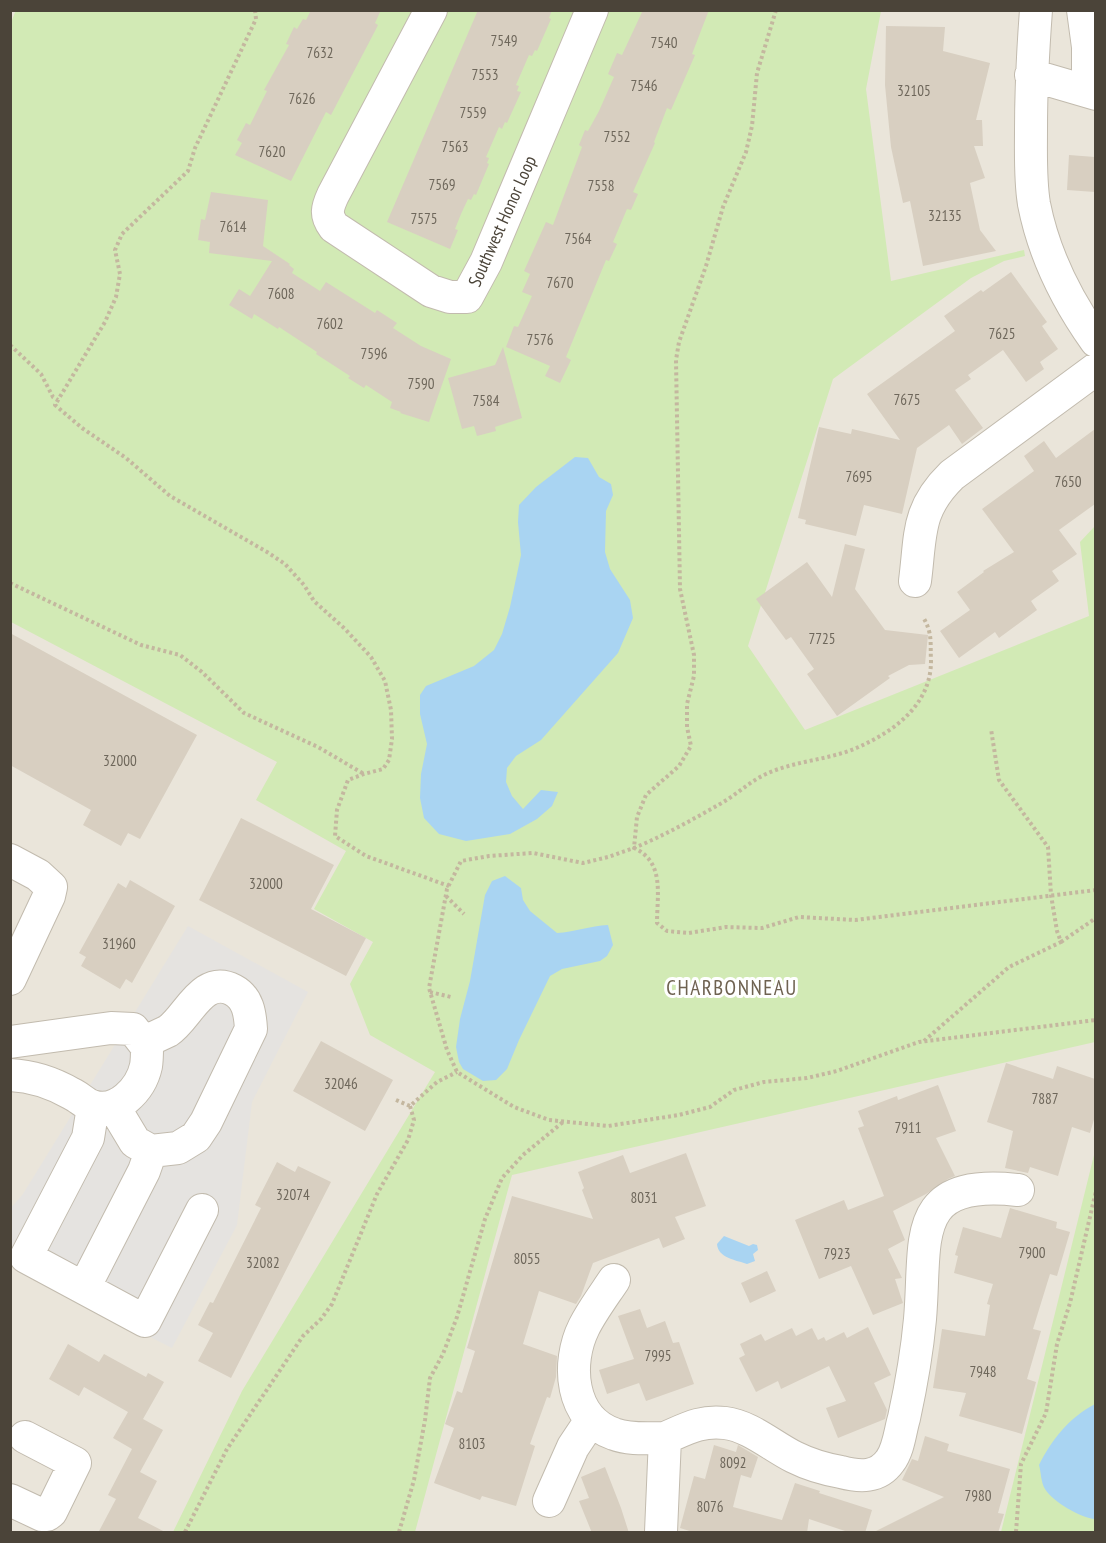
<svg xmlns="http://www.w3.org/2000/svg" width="1106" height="1543" viewBox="0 0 1106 1543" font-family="'PT Sans Narrow',sans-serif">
  <rect width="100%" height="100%" fill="#f6f3ec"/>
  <path fill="#eae5da" d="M11,11h1084v1521h-1084z"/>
  <path fill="#d2eab5" d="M16,10l865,1 -15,78 25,192 133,-31 1,6 -21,5 -33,17 -138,101 -85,267 57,84 284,-114 -9,-74 15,-16v516l-583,133 -97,357h-242l69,-141 193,-319 -65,-37 -20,-51 23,-42 -59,-33 32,-58 -90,-51 21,-38 -266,-140 -1,-597z
    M1095,1151v381h-94z"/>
  <path fill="#e5e3e0" d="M188,926l120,66 -56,110 -15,123 -65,123 -122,-61 -39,-26 -1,-52 13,-15z"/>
  <path fill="#a9d4f2" d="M575,457l13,1 11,19 12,7 2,11 -7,16 -1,41 5,17 20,31 3,18 -15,35 -77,87 -25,16 -9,12 -1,14 6,14 11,13 18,-19 17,2 -6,14 -15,13 -27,15 -44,7 -27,-7 -15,-16 -4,-20 1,-24 6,-30 -7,-30v-19l6,-9 48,-20 20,-16 8,-16 8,-27 11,-52 -3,-33 1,-17 17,-18z
    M505,876l16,12 2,12 7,11 27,22c17,-1 33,-7 51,-8l5,20 -6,11 -7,5 -38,8 -12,7 -31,64 -12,29 -11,11 -13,1 -20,-12 -4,-7 -3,-15 4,-28 10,-38 15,-86 7,-14z
    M724,1236l25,10 4,-2 4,1 1,5 -5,4 2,7 -8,3c-11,-4 -29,-6 -30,-20z
    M1095,1404v115c-14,-1 -42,-17 -50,-30 -4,-6 -4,-17 -6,-24 13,-26 30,-47 56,-61z"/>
  <path fill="#d8cfc1" d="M311,10h70l-6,13 3,2 -3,6 -44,84 -5,-3 -35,69 -56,-26 7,-12 -5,-3 9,-17 4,2 17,-34 -3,-1 25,-45 -3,-1 8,-17 3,2 6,-10 3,1z
    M478,10h74l-3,8 2,1 -14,32 -2,-1 -3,6 -3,-1 -13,30 3,1 -2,5 4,1 -14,31 -2,-1 -3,7 -3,-2 -13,30 3,1 -2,5 2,1 -13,31 -2,-1 -3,6 -3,-1 -7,15 -6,15 3,1 -8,19 -63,-27z
    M643,10h66l-17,44 3,1 -24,55 -4,-2 -13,34 1,1 -22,49 5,2 -7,16 -4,-1 -14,33 4,2 -8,17 -3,-1 -40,97 5,3 -11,23 -15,-7 5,-10 -44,-19 8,-21 4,1 14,-31 -10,-4 8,-18 -6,-3 22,-49 7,3 29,-78 -3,-2 6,-15 3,1 11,-20 15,-34 -6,-3 9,-21 5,2z
    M886,26l59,1 -2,24 47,12 -14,57h6l1,26h-9l11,32 -15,5 10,47 16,21 -73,15 -13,-65 -7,2 -12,-56 -6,-62z
    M1069,155l26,2v35l-28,-2z
    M211,192l57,8 -5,46 27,18 -1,1 5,4 -2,4 28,18 6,-9 49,31 2,-3 20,13 -4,5 28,18 30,13 -22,63 -29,-9 1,-1 -11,-4 2,-6 -26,-17 -2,3 -16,-10 2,-2 -34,-22 1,-2 -38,-25 -1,2 -24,-15 -2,5 -23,-14 10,-16 11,7 22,-35 -63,-8 1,-11 -12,-2 3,-21 4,1z
    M1011,272l36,50 -5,4 16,23 -18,13 4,7 -18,13 -23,-32 -35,25 3,4 -16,11 28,38 -21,16 -13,-19 -32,23 -15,66 -38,-9 -8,31 -51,-12 1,-4 -8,-2 21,-91 32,7 1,-5 48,11 -33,-46 88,-63 -11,-15 37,-26 2,2z
    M503,347l19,71 -27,9 1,4 -19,5 -3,-10 -12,3 -14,-51 47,-13z
    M1095,429v75l-36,26 18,24 -25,17 7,10 -28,20 6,9 -38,28 -4,-6 -36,26 -19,-27 30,-21 -13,-18 27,-20 -1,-1 31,-19 -32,-43 52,-38 -10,-15 20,-15 12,17z
    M845,544l20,5 -10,40 30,41 43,5 -3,29 -16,1 -21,11 2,2 -53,38 -30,-42 7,-5 -23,-32 -5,3 -30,-41 51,-37 25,35z
    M10,633l187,102 -57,104 -12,-6 -7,13 -38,-21 8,-15 -81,-45z
    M241,818l93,47 -23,44 55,29 -20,38 -147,-76z
    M130,880l45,26 -43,77 -6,-4 -6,10 -39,-23 5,-9 -7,-4 39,-70 8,5z
    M321,1041l72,39 -28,51 -72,-40z
    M1006,1063l47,16 4,-13 38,13v37l-5,17 -18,-6 -14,49 -28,-9 -2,6 -23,-5 8,-37 -26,-9z
    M938,1085l18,46 -20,7 19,38 -7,3 -22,15 -33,17 12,29 -17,9 14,29 -7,1 8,24 -30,12 -22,-49 -32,13 -24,-59 49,-20 4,10 36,-14 -26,-68 6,-2 -6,-15 39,-15 1,4z
    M686,1153l20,53 -31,11 10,22 -22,9 -4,-10 -66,25 -12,33 -5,8 -37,-13 -16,53 34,12 -1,21 -6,21 -3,-1 -17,47 5,2 -19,60 -34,-10 -2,4 -46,-17 20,-55 -9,-4 12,-33 5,2 13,-42 -8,-3 45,-152 81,23 -11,-29 2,-2 -6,-16 45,-17 7,18z
    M277,1162l18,10 3,-6 33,16 -100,196 -33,-17 15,-28 -15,-8 12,-23 3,1 48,-95 -6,-3z
    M1010,1208l47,14 -1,6 14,4 -13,44 -7,-2 -17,55 8,2 -14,48 9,3 -14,52 -63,-18 7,-23 -33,-5 9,-59 43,7 5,-31 -3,-1 6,-20 -39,-11 4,-17 -3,-1 8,-28 38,11z
    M767,1271l9,20 -26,12 -9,-20z
    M640,1309l7,19 18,-7 8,22 6,-1 15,42 -48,17 -7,-18 -32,11 -8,-24 35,-11 -16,-43z
    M868,1327l23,48 -17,8 13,27 -2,9 -47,19 -12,-30 20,-7 -17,-35 -48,23 -3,-8 -22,11 -17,-34 6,-3 -5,-11 21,-10 4,7 27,-13 4,8 16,-8 6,12 6,-3 2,4 18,-9 3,6z
    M68,1344l31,18 5,-8 42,23 2,-4 16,9 -21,37 20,11 -23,42 17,9 -19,37 29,15h-69l18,-34 -8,-4 24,-46 -19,-11 15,-26 -44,-25 -5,9 -30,-17z
    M925,1436l24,8 -2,7 63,18 -12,44 6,1 -6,19h-126l72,-36 -42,-17 10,-21 6,2z
    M714,1445l22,7 2,-7 20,12 -7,21 -10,-3 -8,32 49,13 13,-37 25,8 -1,2 53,17 -7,23h-14l-42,-14 -2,14h-111l-16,-5 14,-52 11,3z
    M605,1467l16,41 8,25h-37l-13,-32 10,-3 -8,-21z"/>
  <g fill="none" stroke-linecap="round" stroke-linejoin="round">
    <g stroke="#c2bbae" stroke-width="34">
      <path id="minor" d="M431,10l-98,185c-6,13 -8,20 1,32l97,64 19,6h17l19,-35 106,-252
        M1036,10c-3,40 -5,80 -5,120 0,24 -1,50 3,74 10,51 32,95 62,137
        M1083,10l5,37v44
        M1031,75l65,19
        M915,581c6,-46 1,-71 37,-106l144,-106
        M10,860l28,15 13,12 -2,9 -39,83
        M10,1042l101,-14 22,1 14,18c0,6 0,13 -1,19 -5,23 -29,49 -54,40 -7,-2 -13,-9 -20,-12 -19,-11 -39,-18 -62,-19
        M93,1107l-5,31 -62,119 119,64 57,-111
        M114,1107l21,35 16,9
        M614,1280c-10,15 -22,31 -30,47 -18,36 -14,92 30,107 15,6 35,4 51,4
        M84,1288l60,-117 7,-20 27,-3 18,-11 10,-15 45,-93c-1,-16 -3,-31 -18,-39 -31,-16 -45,28 -65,41 -8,4 -17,8 -25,11
        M10,1500l32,15h5l4,-3 24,-49 -50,-26
        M549,1501l24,-54 18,-27
        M661,1532l4,-94c21,-9 36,-18 60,-15 25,3 47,23 69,34 16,8 30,12 47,15 19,5 37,6 49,-11 9,-12 10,-30 14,-43 7,-32 13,-66 16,-99 7,-79 -12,-141 98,-129"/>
    </g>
    <path stroke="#c4b79f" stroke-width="4" stroke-dasharray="3 3" stroke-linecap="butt" d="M255,10l1,9 -61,129 -7,23 -66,63 -7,16 5,24 -4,23 -11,25 -50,83 27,23 44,30 44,38 97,56 18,12 19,21 10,16 31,28 26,28 14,24 6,29 1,29 -3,21 -6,9 -19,5 -16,6 -11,30 -2,26 31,20 83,30
      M776,10l-19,63 -5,53 -6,26 -23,55 -17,59 -27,76 -3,18 4,229 14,66v21l-7,28v23l4,19 -12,20 -33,29 -9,22 -3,31c29,-12 58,-28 86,-44 16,-9 29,-22 46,-30 30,-14 67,-14 97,-29 34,-16 68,-42 68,-84 -1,-18 2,-27 -8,-44
      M10,345l31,29 12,23 5,3
      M10,583l131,62 39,10 22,17 42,41 74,34 46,27
      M1096,890l-241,30 -56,-3 -37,11 -36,-1 -37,6 -22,-2 -10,-8c0,-28 8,-61 -23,-75l-26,9 -25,6 -50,-10 -44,3 -28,5 -14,28 -18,99 18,62 10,22 57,35 35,13 59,6 71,-11 31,-8 24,-17 30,-8 43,-4 30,-7 82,-29 177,-22
      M446,896l18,18
      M1061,942l35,-24
      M430,992l21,5
      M924,1041l85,-74 52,-25 -4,-11 -6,-36 -3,-48 -49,-67 -8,-51
      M396,1100l14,6 27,-24 20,-10
      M185,1532l42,-83 76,-113 18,-17 11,-15 45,-110 31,-54 6,-20 -4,-14
      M399,1532l15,-52 11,-60 5,-42 13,-24 14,-37 28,-98 17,-41 21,-23 40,-33
      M1016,1532l5,-68 25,-51 11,-69 13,-41 26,-112"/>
    <use href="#minor" stroke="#fff" stroke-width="32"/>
  </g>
  <g text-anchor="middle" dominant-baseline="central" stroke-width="6" stroke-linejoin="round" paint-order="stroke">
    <g font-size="15" fill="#6e675b">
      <text x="504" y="40">7549</text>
      <text x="664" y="42">7540</text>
      <text x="320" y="52">7632</text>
      <text x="485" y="74">7553</text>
      <text x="644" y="85">7546</text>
      <text x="914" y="90">32105</text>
      <text x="302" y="98">7626</text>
      <text x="473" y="112">7559</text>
      <text x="617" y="136">7552</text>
      <text x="455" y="146">7563</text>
      <text x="272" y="151">7620</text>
      <text x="442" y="184">7569</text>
      <text x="601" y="185">7558</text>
      <text x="945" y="215">32135</text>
      <text x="424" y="218">7575</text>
      <text x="233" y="226">7614</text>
      <text x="578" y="238">7564</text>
      <text x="560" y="282">7670</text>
      <text x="281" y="293">7608</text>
      <text x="330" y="323">7602</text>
      <text x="1002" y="333">7625</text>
      <text x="540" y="339">7576</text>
      <text x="374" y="353">7596</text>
      <text x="421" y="383">7590</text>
      <text x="907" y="399">7675</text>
      <text x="486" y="400">7584</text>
      <text x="859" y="476">7695</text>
      <text x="1068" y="481">7650</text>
      <text x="822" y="638">7725</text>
      <text x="120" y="760">32000</text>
      <text x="266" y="883">32000</text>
      <text x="119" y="943">31960</text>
      <text x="341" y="1083">32046</text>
      <text x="1045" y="1098">7887</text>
      <text x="908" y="1127">7911</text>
      <text x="293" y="1194">32074</text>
      <text x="644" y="1197">8031</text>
      <text x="1032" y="1252">7900</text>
      <text x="837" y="1253">7923</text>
      <text x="527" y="1258">8055</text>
      <text x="263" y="1262">32082</text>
      <text x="658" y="1355">7995</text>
      <text x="983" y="1371">7948</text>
      <text x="472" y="1443">8103</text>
      <text x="733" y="1462">8092</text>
      <text x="978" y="1495">7980</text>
      <text x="710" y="1506">8076</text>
    </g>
    <g font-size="18" fill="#4b4439" stroke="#fff">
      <text transform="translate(502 221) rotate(-66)">Southwest Honor Loop</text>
    </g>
    <g font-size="21" letter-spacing="1.5" fill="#6e6250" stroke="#fff">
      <text x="732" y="987">CHARBONNEAU</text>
    </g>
  </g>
  <rect width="1106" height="1543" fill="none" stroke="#4b4439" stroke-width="24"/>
</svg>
